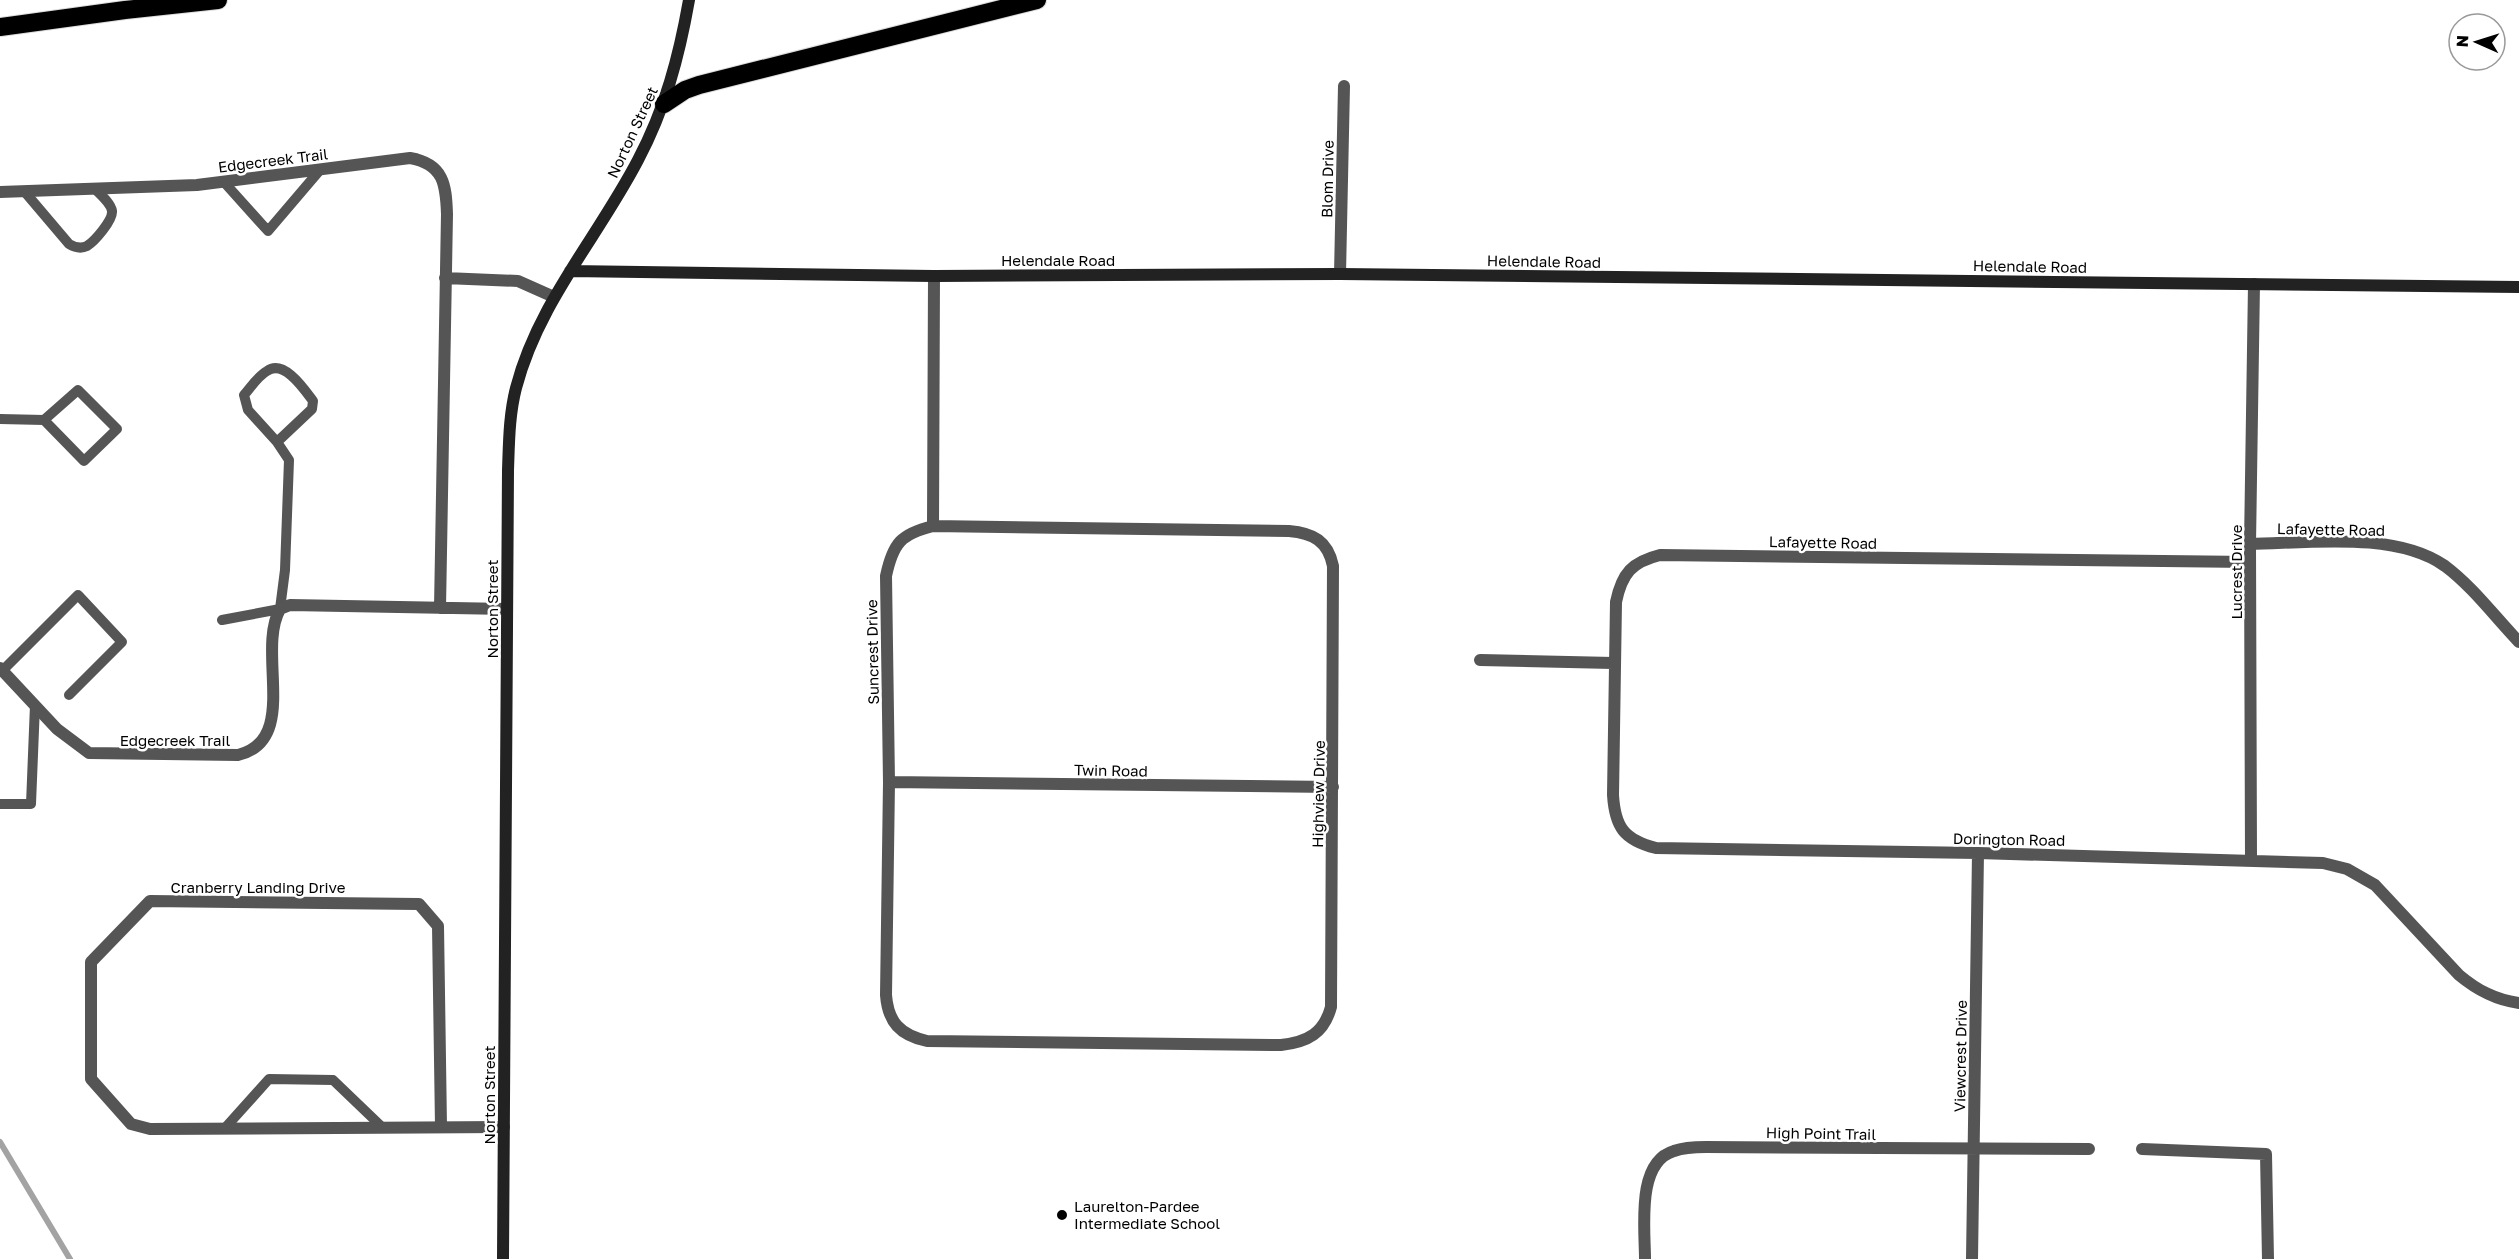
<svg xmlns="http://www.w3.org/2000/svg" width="2519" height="1259" viewBox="0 0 2519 1259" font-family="'Golos Text',sans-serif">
  <rect width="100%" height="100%" fill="#fff"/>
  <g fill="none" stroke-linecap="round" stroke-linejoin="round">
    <path stroke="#a3a3a3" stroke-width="6" d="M0,1142l70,117"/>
    <g stroke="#dbdbdb" stroke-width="20">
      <path id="highway" d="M0,27l125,-17 93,-10
        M664,104l21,-14 14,-5 338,-85"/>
    </g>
    <path stroke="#555" stroke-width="10" d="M223,181l45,50 52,-61
      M24,191l45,53c5,3 12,5 18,2 8,-5 26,-26 25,-35 -1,-8 -12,-17 -18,-23
      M0,419l44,1 34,-30 39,39 -33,32 -40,-41
      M222,620l58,-11 5,-39 4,-110 -12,-18 -29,-32 -4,-15c7,-8 14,-19 23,-24 17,-12 37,18 46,30l-1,8 -35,33
      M2,671l76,-76 44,47 -53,53
      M0,804h31l4,-99
      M225,1128l44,-49 64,1 49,47"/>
    <path stroke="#555" stroke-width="12" d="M0,192l197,-7 213,-27c34,6 36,27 37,56l-7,394
      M1340,274l4,-188
      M445,278l73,3 36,16
      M933,526l356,5c24,2 39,10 44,35l-2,441c-7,26 -23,35 -50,38l-354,-4c-27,-6 -39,-19 -41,-46l3,-213 -3,-206c7,-33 15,-42 47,-50z
      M933,526l1,-250
      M2250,544c58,-1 146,-13 195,22 28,21 50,51 74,76
      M2250,562l-590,-7c-28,7 -38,18 -44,47l-3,193c2,32 11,45 43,53l322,5 345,10 24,6 28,16 84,90c18,15 36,25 60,28
      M1480,660l133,3
      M0,668l57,61 32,24 149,2c62,-15 18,-103 42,-146l10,-4 217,4
      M889,782l444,5
      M2251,860l-1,-316 4,-260
      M441,1126l-3,-200 -19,-22 -269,-3 -59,61v117l40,45 19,5 354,-2
      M2142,1149l124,5 2,105
      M1645,1259c0,-31 -9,-97 29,-108 11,-4 22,-4 32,-4l383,2
      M1972,1259l6,-406"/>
    <path stroke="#222" stroke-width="12" d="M570,271l364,5 406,-2 1179,13
      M503,1259l5,-789c1,-27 1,-55 8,-82 22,-85 82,-151 122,-228 27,-51 41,-103 51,-160"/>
    <use href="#highway" stroke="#000" stroke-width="18"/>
  </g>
  <circle fill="#000" stroke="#fff" stroke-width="2" cx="1062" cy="1215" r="6"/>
  <g text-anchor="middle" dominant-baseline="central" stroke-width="5" stroke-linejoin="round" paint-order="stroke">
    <g font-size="15" fill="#000" stroke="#fff">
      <text transform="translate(632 132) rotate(-65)">Norton Street</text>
      <text transform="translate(273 160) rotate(-7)">Edgecreek Trail</text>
      <text transform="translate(1327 179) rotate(-89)">Blom Drive</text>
      <text x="1058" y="260">Helendale Road</text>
      <text transform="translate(1544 261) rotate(1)">Helendale Road</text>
      <text transform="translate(2030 266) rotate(1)">Helendale Road</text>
      <text transform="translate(2331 529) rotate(1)">Lafayette Road</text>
      <text transform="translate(1823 542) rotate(1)">Lafayette Road</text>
      <text transform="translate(2236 572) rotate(-90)">Lucrest Drive</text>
      <text transform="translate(492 609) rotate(-90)">Norton Street</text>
      <text transform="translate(872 652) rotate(-91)">Suncrest Drive</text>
      <text x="175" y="740">Edgecreek Trail</text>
      <text transform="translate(1111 770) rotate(1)">Twin Road</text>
      <text transform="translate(1318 794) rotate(-89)">Highview Drive</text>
      <text transform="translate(2009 839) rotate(1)">Dorington Road</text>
      <text x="258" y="887">Cranberry Landing Drive</text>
      <text transform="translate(1960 1056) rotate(-89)">Viewcrest Drive</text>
      <text transform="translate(489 1095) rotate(-90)">Norton Street</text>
      <text transform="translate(1821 1133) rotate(1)">High Point Trail</text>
    </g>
    <g font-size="15" fill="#000" stroke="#fff" text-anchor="start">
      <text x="1074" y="1206">Laurelton-Pardee<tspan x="1074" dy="17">Intermediate School</tspan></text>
    </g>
  </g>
  <g transform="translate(2477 42) rotate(273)"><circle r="28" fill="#ffffff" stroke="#999999" stroke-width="1.5"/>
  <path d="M0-4.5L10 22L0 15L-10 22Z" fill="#000000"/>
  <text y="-9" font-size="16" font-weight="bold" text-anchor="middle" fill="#000000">N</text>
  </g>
</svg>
